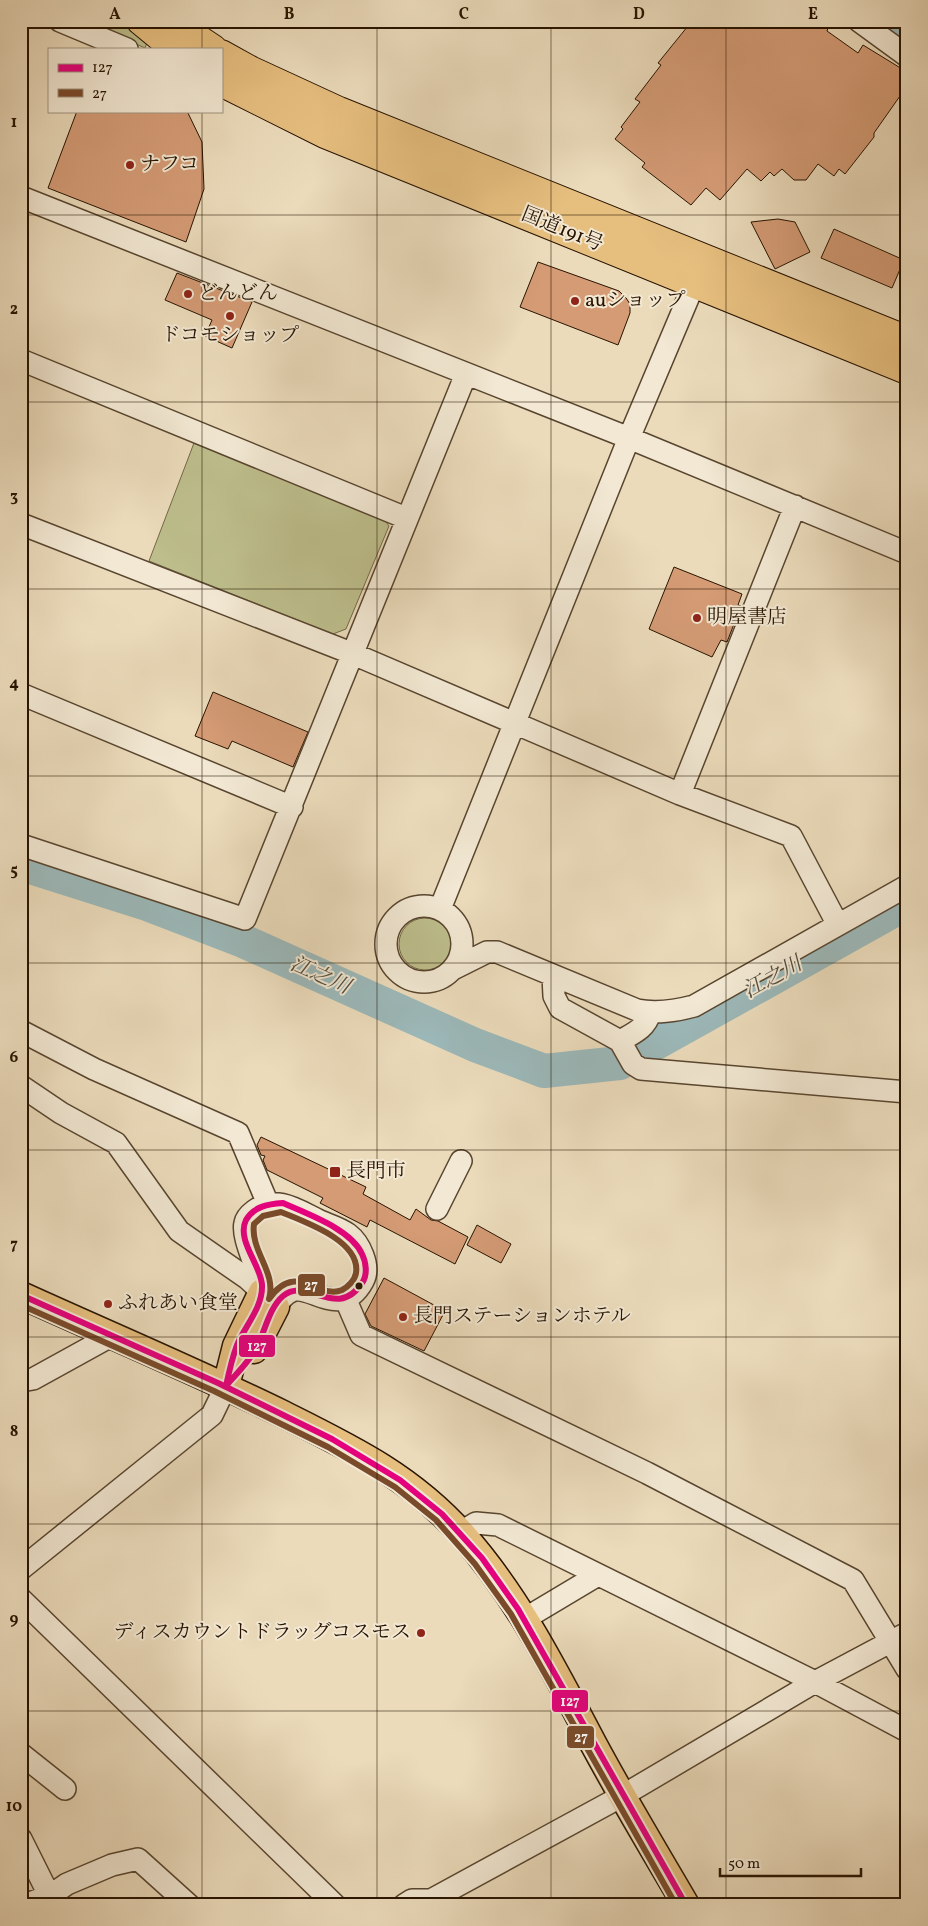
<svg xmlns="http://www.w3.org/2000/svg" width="928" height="1926" viewBox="0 0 928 1926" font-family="Vollkorn,'Noto Serif JP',serif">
  <rect width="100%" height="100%" fill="#ebdbbb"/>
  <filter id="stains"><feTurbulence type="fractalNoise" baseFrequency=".004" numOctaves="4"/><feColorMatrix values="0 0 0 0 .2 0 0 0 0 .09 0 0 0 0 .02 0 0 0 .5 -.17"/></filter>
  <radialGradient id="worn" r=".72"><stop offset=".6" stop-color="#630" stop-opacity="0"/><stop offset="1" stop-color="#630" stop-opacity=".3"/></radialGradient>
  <path fill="#bdbe8c" stroke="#726846" d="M83,21h42l23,19 -3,8z
    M194,443l189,75 6,8 -43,103 -13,5 -184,-73z
    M399 944a26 26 0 1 1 52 0a26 26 0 1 1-52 0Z"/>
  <path fill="#9cb9ba" stroke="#6d7770" d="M876,21h31v23z"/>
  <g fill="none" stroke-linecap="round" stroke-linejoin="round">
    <path stroke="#9cb9ba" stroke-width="34" d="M21,864l123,39 99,38 232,104 69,26 76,-8
      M640,1052l267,-149"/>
  </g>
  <path fill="#d49b75" stroke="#271300" d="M692,21h123l13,7 -1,3 31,22 5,-8 44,27v14l-33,47v4l-29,37 -6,-5 -5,7 -16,-12 -12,16h-12l-12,-11 -8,7 -4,-4 -9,9 -14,-12 -27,31 -14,-12 -15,17 -49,-38 3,-4 -30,-24 8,-10 -2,-2 19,-25 -5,-3 26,-34 -3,-2z
    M77,111h110l15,31 2,47 -18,53 -138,-54z
    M778,219l17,3 15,30 -35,17 -24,-47z
    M834,229l70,31 -12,28 -71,-30z
    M538,262l81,29 7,7 4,6v9l-12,32 -98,-38z
    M177,273l75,29 -20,46 -27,-12 7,-16 -47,-20z
    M674,567l68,27 -4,11 3,1 -14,36 -6,-2 -9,17 -63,-28z
    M213,692l95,40 -15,35 -61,-26 -4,8 -33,-13z
    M261,1137l105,50 -3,7 47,26 6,-11 15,11 7,1 30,16 -13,27 -85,-44 -3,7 -47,-24 3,-5 -56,-28 -4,-10 2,-4 -4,-1 -4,-10z
    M477,1225l34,19 -10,19 -34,-18z
    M384,1278l61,33 -21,40 -53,-25 -6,-12z"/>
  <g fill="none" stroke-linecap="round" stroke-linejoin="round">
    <g stroke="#58452f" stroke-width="24">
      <path id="minor" d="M60,21l67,28
        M859,21l48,35
        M21,197l608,241 278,115
        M21,360l385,158
        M21,524l330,129 329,141 111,42 47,89
        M21,694l271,113
        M680,794l115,-288
        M21,845l224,74 221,-545
        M386 944a38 38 0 1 1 76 0a38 38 0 1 1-76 0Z
        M440,909l189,-471 71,-168
        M453,969l34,-17h10l140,58c20,4 38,1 57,-4l213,-120
        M553,976l1,20 6,12 60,33 13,23 8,5 266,23
        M21,1031l73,38 144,64 30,71
        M620,1041c14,-8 26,-13 30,-28
        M21,1086l40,27 55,30 63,88 69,48 14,13
        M437,1209l24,-48
        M262,1292c-2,-20 -21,-54 -17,-69 1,-5 5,-9 9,-12 22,-17 45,0 66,10 9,4 20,7 28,13 12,9 23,33 15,47 -22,40 -53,2 -71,10 -8,3 -12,9 -16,16
        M345,1298l16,37 286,138 206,107 54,89
        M21,1381l12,-2 78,-43
        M461,1532l15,-9 22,2 317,157 92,49
        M21,1569l191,-154 14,-29
        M21,1599l314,306
        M526,1618l72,-43
        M21,1754l44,35
        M21,1839l33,66
        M24,1905l27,-10 16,-11 45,-19 26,-6 51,46
        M404,1905l8,-5h19l191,-104 193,-114 92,-49"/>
    </g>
    <g stroke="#271300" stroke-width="29">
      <path id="major" d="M21,1295c88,40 176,77 262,119 68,34 127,62 179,120 56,63 93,137 132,211 29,54 61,107 92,160
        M254,1350l22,-43
        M226,1386l10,-40 26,-54"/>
    </g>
    <g stroke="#271300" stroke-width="30">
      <path id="highway" d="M141,21l34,28
        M171,21l42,28
        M221,54l29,16 89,41 568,229
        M221,82l104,52 582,236"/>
    </g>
    <use href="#minor" stroke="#f2e8d3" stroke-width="21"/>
    <use href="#major" stroke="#e6be7e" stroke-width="26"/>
    <use href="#highway" stroke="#e6be7e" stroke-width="28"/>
    <g stroke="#f2e8d3" stroke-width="10">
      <path id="bus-1" d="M283,1203c24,11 68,26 79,51 4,8 6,21 0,29 -25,38 -55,-7 -79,13 -14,12 -18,35 -26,51 -8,15 -20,26 -31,39 3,-14 6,-28 11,-41 8,-19 26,-38 25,-60 -1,-20 -26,-45 -16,-65 8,-14 23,-16 37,-17z
        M21,1295l197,88 114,56 68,41 42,34 40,44 36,51 168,296"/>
    </g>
    <g stroke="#f2e8d3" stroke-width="10">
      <path id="bus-2" d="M281,1212c24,10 80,29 75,61 -1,7 -8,14 -14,17 -24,10 -46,-30 -73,9 8,-27 -19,-48 -15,-75l9,-8z
        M21,1305l193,86 114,56 67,40 41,33 39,44 36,50 165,291"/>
    </g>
    <use href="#bus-1" stroke="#e5007d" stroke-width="6"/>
    <use href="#bus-2" stroke="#7a4b2a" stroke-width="6"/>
  </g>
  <path fill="none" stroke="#271300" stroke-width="1" stroke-opacity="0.55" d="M202,21v28M377,21v1884M551,21v1884M726,21v1884M202,111v1794M21,215h886M21,402h886M21,589h886M21,776h886M21,963h886M21,1150h886M21,1337h886M21,1524h886M21,1711h886"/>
  <g fill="#8f2418" stroke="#f2e8d3" stroke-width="2">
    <circle cx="130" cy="165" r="5"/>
    <circle cx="188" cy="294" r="5"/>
    <circle cx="575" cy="301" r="5"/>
    <circle cx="230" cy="316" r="5"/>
    <circle cx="697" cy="618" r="5"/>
    <rect x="329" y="1166" width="12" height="12" rx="2.5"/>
    <circle cx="108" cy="1304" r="5"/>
    <circle cx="403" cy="1317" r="5"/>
    <circle cx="421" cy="1633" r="5"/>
  </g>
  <circle fill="#271300" stroke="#f2e8d3" stroke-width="2" cx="359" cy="1286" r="4.5"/>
  <g text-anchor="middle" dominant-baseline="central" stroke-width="4" stroke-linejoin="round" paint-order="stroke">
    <g font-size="20" fill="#271300" stroke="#f2e8d3" text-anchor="start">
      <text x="140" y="165">ナフコ</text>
      <text x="198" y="294">どんどん</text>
      <text x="585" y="301">auショップ</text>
      <text x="230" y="336" text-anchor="middle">ドコモショップ</text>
      <text x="707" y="618">明屋書店</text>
      <text x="346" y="1172">長門市</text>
      <text x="118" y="1304">ふれあい食堂</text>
      <text x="413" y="1317">長門ステーションホテル</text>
      <text x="411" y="1633" text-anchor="end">ディスカウントドラッグコスモス</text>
    </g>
    <g font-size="20" fill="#271300" stroke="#f2e8d3">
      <text transform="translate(562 230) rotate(22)">国道191号</text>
    </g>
    <g font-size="21" font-style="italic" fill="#504d41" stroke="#f2e8d3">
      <text transform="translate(320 976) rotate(24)">江之川</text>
      <text transform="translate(773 978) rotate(-29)">江之川</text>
    </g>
  </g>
  <g stroke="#f2e8d3" stroke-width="2">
    <rect x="297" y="1273" width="29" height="24" rx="5" fill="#7a4b2a"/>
    <rect x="238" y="1334" width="38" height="24" rx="5" fill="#e5007d"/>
    <rect x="551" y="1689" width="38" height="24" rx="5" fill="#e5007d"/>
    <rect x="566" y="1725" width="29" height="24" rx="5" fill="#7a4b2a"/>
  </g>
  <g font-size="14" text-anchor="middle" font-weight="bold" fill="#fff">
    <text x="311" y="1290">27</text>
    <text x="257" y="1351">127</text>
    <text x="570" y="1706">127</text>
    <text x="581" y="1742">27</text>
  </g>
  <rect width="928" height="1926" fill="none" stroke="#ebdbbb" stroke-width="55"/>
  <rect x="48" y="48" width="175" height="65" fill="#f2e8d3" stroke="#a1937f"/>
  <rect x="58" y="64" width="25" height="8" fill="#e5007d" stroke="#a1937f"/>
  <text x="92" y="72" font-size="15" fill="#271300">127</text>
  <rect x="58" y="89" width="25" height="8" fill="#7a4b2a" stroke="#a1937f"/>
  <text x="92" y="98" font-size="15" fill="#271300">27</text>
  <path d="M720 1868v8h141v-8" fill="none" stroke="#271300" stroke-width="2.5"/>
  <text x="728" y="1868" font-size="15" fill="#271300" stroke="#f2e8d3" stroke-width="4" paint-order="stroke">50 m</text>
  <rect x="28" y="28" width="872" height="1870" fill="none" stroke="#271300" stroke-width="2"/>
  <g font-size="16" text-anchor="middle" font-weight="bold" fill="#271300">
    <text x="115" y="19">A</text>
    <text x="289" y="19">B</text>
    <text x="464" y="19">C</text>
    <text x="639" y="19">D</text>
    <text x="813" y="19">E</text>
    <text x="14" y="127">1</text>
    <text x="14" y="314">2</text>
    <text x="14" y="501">3</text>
    <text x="14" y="688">4</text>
    <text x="14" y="875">5</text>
    <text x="14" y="1062">6</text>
    <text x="14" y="1249">7</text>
    <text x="14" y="1436">8</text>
    <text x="14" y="1624">9</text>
    <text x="14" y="1811">10</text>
  </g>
  <rect width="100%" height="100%" filter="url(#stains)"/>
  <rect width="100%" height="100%" fill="url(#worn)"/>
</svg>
